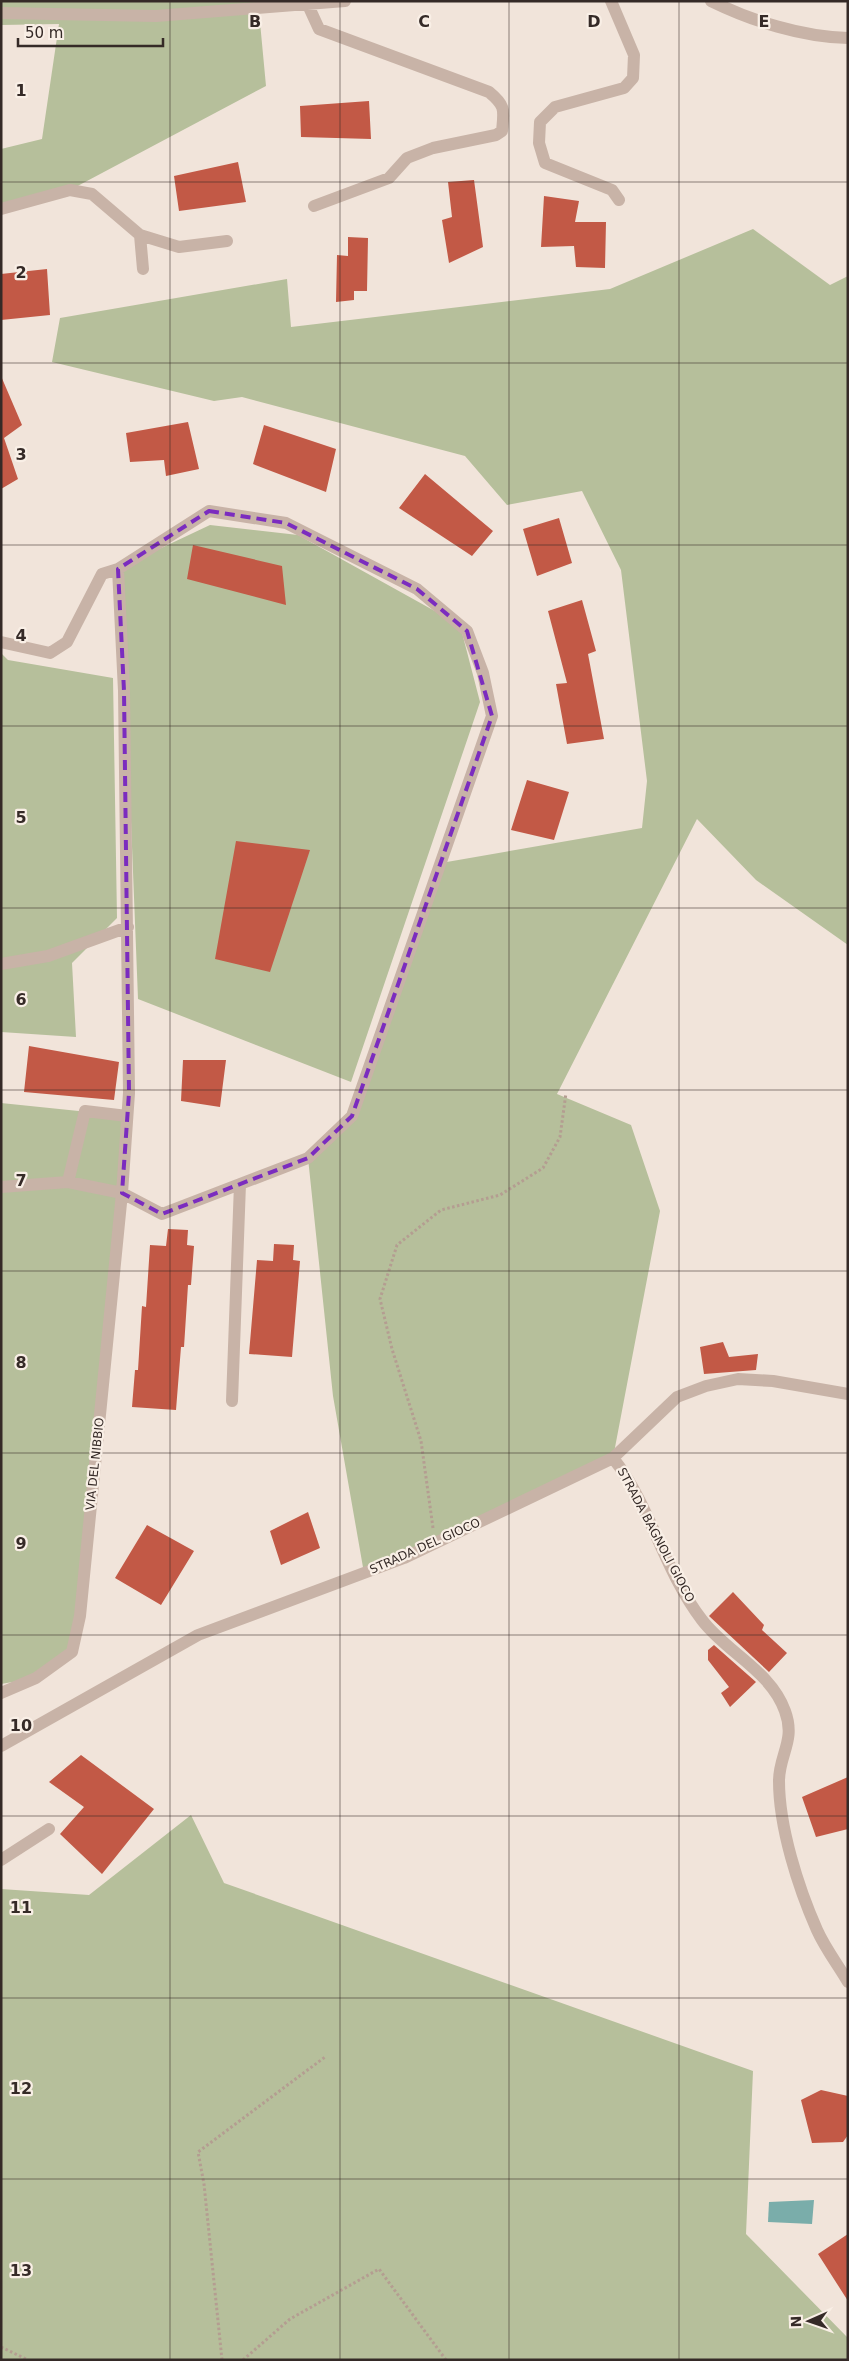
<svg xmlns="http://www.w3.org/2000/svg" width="849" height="2361" viewBox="0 0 849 2361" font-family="'DejaVu Sans',sans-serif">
  <rect width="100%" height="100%" fill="#f1e4da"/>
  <path fill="#b6bf9b" d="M1,1h257l8,85 -196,104 -69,19v-60l41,-10 17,-115 -58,1z
    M753,229l77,56 18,-9v669l-92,-65 -59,-61 -140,275 74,31 29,86 -47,247 -249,115 -31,-177 -25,-238 45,-42 88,-253 201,-35 5,-47 -26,-211 -39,-79 -75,14 -42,-49 -223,-59 -28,4 -162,-39 8,-44 227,-39 4,48 319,-38z
    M210,525l88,10 162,90 20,77 -129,380 -213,-83 -17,-432z
    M1,653l7,7 105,18 4,240 -45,45 4,74 -75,-5z
    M1,1103l126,13 -55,536 -36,26 -35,6z
    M191,1815l33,68 529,188 -7,163 102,104v22h-847v-471l88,6z"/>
  <path fill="#7aadaa" d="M814,2200l-2,24 -44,-2 1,-20z"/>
  <path fill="#c25946" d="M369,101l2,38 -70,-2 -1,-31z
    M238,162l8,40 -67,9 -5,-35z
    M474,180l9,67 -34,16 -7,-43 10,-3 -4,-35z
    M544,196l35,5 -4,21h31l-1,46 -29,-1 -2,-21 -33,1z
    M348,237l20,1 -1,53h-13v9l-18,2 1,-47 11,1z
    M47,269l3,46 -49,5v-46z
    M1,376l21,49 -18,13 14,41 -17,10z
    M188,422l11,47 -33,7 -2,-16 -34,2 -4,-29z
    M264,425l72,24 -10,43 -73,-28z
    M425,474l68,57 -21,25 -73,-48z
    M559,518l13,45 -35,13 -14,-47z
    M193,545l89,21 4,39 -99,-26z
    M582,600l14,51 -8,3 16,85 -37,5 -11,-60 11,-1 -19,-72z
    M527,780l42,12 -15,48 -43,-10z
    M236,841l74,9 -40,122 -55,-13z
    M29,1046l90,16 -5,38 -90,-8z
    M183,1060h43l-6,47 -39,-6z
    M168,1229l20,1 -1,15 7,1 -3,39h-3l-4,62h-3l-5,63 -44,-3 3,-37h3l4,-64 4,1 4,-62 16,1z
    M274,1244l20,1 -1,15 7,1 -8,96 -43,-3 8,-94 16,1z
    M723,1342l6,15 29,-3 -2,16 -52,4 -4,-27z
    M308,1512l12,36 -39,17 -11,-34z
    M147,1525l47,26 -33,54 -46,-27z
    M733,1592l31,33 -2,5 25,23 -18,19 -60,-56z
    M714,1645l42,37 -26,25 -9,-14 8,-6 -21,-27v-10z
    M81,1755l73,54 -52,65 -42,-40 24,-27 -35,-25z
    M848,1777v52l-32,8 -14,-40z
    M821,2090l27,6v39l-5,7 -31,1 -11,-43z
    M848,2234v67l-30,-47z"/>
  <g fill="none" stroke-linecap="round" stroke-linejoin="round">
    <path stroke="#b49d91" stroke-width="3" stroke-dasharray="2.5 2.5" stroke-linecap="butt" d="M433,1528l-12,-87 -29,-92 -12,-50 17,-54 44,-35 59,-15 43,-27 17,-31 6,-44
      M1,2347l27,13
      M222,2360l-18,-176 -6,-32 127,-95
      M243,2360l47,-41 89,-50 67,91"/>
    <path stroke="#c8b3a7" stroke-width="12" d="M611,1l23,54 -1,23 -9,10 -69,19 -15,15 -1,21 6,20 67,27 7,10
      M711,1c41,20 91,36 137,37
      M308,5l11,24 170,63c17,14 15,18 13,39l-6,4 -63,13 -26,10 -18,20 -75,28
      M1,13l155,3 189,-15
      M1,209l69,-19 22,4 48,41 39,12 48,-6
      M140,235l3,34
      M1,642l49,11 17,-11 35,-68 16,-5
      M1,964l47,-8 80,-29
      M68,1182l17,-71 42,5
      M1,1187l67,-5 54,11 40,21 146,-56 44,-42 140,-400 -9,-43 -16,-42 -50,-42 -131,-66 -77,-12 -91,58 6,122 5,402 -7,100 -42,423 -8,36 -36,26 -35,15
      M232,1401l8,-217
      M613,1458c38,48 51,113 89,162 24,32 69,51 83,91 11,30 -6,43 -6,70 0,46 19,106 38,149 8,18 21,35 31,52
      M1,1746l197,-111 206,-77 209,-100 64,-61 29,-11 32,-7 35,2 75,13
      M1,1860l48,-31"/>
  </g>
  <path fill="none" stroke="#7b2cbf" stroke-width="4" stroke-dasharray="10 6" stroke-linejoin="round" d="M209,511l77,12 131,66 50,42 25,85 -140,400 -44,42 -146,56 -40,-21 7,-100 -5,-402 -6,-122z"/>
  <path fill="none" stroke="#352a27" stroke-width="1" stroke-opacity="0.55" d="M170,1v2359M340,1v2359M509,1v2359M679,1v2359M1,182h847M1,363h847M1,545h847M1,726h847M1,908h847M1,1090h847M1,1271h847M1,1453h847M1,1635h847M1,1816h847M1,1998h847M1,2179h847"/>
  <g text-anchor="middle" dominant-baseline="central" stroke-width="4.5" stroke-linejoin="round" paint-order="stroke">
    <g font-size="12" fill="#352a27" stroke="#f9efe6">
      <text transform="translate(95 1464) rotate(-84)">VIA DEL NIBBIO</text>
      <text transform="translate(656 1535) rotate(62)">STRADA BAGNOLI GIOCO</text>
      <text transform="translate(425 1546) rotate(-24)">STRADA DEL GIOCO</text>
    </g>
  </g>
  <g font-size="16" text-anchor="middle" font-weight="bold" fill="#352a27" stroke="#f9efe6" stroke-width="4.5" stroke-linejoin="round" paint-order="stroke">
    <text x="255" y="27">B</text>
    <text x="424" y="27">C</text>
    <text x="594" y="27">D</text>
    <text x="764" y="27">E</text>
    <text x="21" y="96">1</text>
    <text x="21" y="278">2</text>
    <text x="21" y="460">3</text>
    <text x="21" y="641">4</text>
    <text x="21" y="823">5</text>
    <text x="21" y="1005">6</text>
    <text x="21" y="1186">7</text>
    <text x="21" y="1368">8</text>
    <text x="21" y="1549">9</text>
    <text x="21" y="1731">10</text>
    <text x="21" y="1913">11</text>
    <text x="21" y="2094">12</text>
    <text x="21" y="2276">13</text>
  </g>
  <rect width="849" height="2361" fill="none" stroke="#352a27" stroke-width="5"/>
  <g transform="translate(809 2321) rotate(268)" stroke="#f9efe6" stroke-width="4" paint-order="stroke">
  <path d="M0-4L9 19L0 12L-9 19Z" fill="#352a27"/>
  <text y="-8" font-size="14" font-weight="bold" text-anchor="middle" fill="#352a27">N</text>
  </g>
  <path d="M18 38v8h145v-8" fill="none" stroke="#352a27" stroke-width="2.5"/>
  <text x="25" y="38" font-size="15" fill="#352a27" stroke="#f9efe6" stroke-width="4" paint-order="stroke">50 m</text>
</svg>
